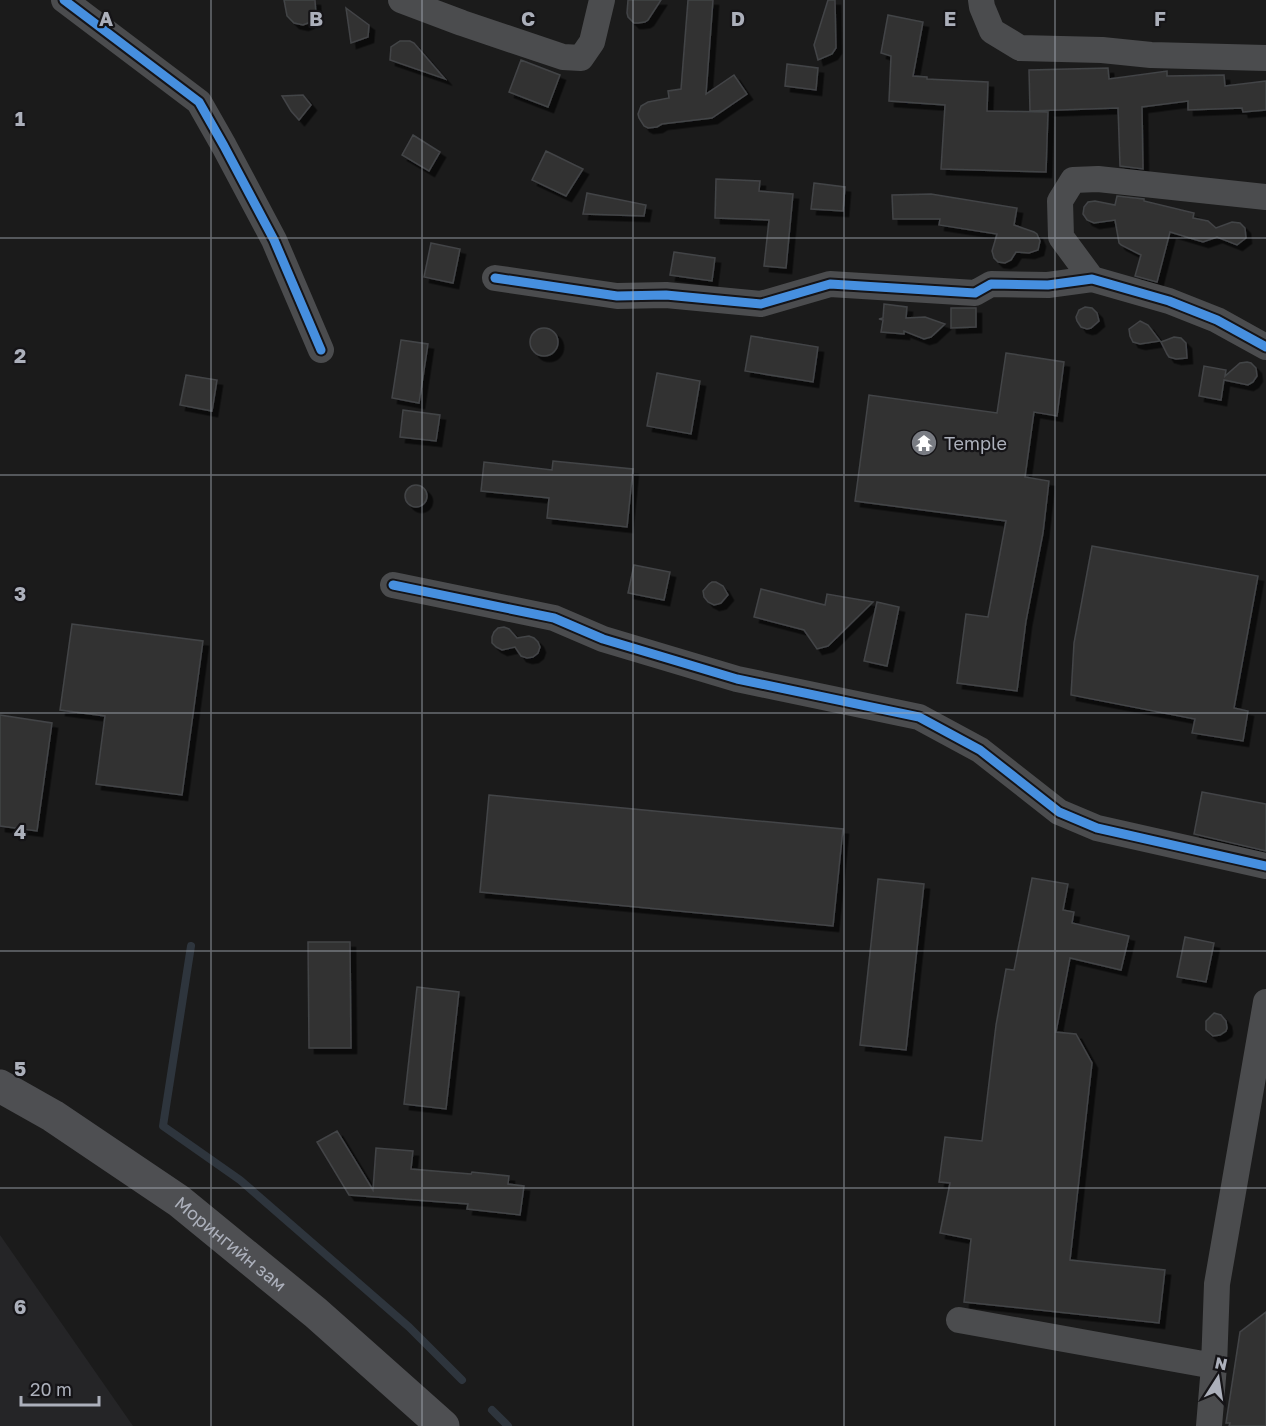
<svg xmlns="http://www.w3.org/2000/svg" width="1266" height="1426" viewBox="0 0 1266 1426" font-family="'Golos Text',sans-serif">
  <defs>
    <filter id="shadow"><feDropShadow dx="5.5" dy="5.5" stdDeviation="0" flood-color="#0009"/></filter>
  </defs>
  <rect width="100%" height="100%" fill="#1b1b1b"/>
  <path fill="#252527" d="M0,1235l133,191h-133z"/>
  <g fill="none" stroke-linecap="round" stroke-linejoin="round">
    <path stroke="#2e353d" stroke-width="8" d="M191,946l-28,180 77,54 169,147 53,53
      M492,1410l16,16"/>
  </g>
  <path fill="#333" stroke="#434447" stroke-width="1.5" filter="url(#shadow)" d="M284,0h31l1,15 -8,8 -5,2 -9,-2 -7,-7z
    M628,0h33l-13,20 -3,2 -7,1h-4l-6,-6 -1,-4z
    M688,0h25l-7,94 28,-19 13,19 -35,24 -50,6 -5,3 -9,1 -4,-2 -5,-8 -1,-4 3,-8 7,-4 21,-4 -1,-7 13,-2z
    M828,0h7l1,48 -4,6 -14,6 -4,-15z
    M346,8l23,17 -1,12 -17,6z
    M888,15l35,7 -10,54 14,1v2l61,3 -1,29 61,1 -2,60 -105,-3 4,-64 -56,-4 2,-45 -10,-3z
    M400,41h10l4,2 31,36 -55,-19 1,-13z
    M521,60l39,15 -12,32 -39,-15z
    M787,64l31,4 -2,22 -31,-4z
    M1108,68l1,11 58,-8v5l57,-1 1,11 41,-5v29l-23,2 -1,-4 -54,2v-9l-46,6 1,62 -23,-3 -2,-58 -88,3 -1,-41z
    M303,95l8,10 -12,15 -8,-9 -9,-15z
    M413,135l27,17 -11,19 -27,-16z
    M546,151l37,18 -17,27 -34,-16z
    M716,179l44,2 -1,10 34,3 -7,74 -22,-2 5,-46 -54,-2z
    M814,183l31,4 -2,24 -32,-2z
    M587,193l59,12 -2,11 -61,-2z
    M931,194l86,14 -3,17 20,7 3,2 3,7 -2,9 -9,3 -13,-1 -5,8 -6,3 -7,-1 -4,-4 -2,-7 5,-17 -58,-9 1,-6h-47l-1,-24z
    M1117,196l27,3v2l50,12 -1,5 15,3 8,7 16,-6 8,1 5,5 1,10 -9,7 -20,-8 -14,5 -33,-10 -13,50 -22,-6 6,-21 -20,-10 -2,-2 -4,-23 -21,3 -7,-3 -4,-6 1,-7 4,-5 7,-1 20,4z
    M431,243l29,6 -7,34 -29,-6z
    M674,252l41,6 -3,23 -42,-6z
    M884,304l23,3 -1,11 19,-1 20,7 -14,13 -7,2 -20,-8v3l-23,-2 2,-12 -4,-1 4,-1z
    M1085,307l7,1 5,5 2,8 -8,7 -4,1 -6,-2 -4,-6 -1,-4 3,-7z
    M951,308h25v19l-25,1z
    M1140,321l8,4 12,16 -20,3 -7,-2 -3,-6 -1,-7z
    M530 342a14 14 0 1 1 28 0a14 14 0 1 1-28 0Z
    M751,336l67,11 -5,35 -68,-11z
    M1174,337l7,1 5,5 1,15 -11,1 -7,-2 -2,-3 -6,-12z
    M401,340l27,4 -9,59 -27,-5z
    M1006,353l58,9 -7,54 -23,-4 -9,65 24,4 -6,52 -17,88 -9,70 -60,-8 9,-69 22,3 18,-96 -151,-20 14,-106 128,18z
    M1247,362l4,1 5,5 1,8 -4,6 -5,3 -24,-5 -3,20 -22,-4 5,-30 22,4 -1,6 15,-13z
    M657,373l43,8 -9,53 -44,-8z
    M186,375l31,5 -5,31 -32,-6z
    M403,410l37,5 -4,26 -36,-4z
    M553,461l80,8 -6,58 -80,-9 2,-20 -68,-7 3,-29 68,8z
    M405 496a11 11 0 1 1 22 0a11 11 0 1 1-22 0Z
    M1092,546l166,30 -24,132 14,3 -5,30 -51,-8 3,-14 -124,-24 3,-52z
    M634,565l36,7 -6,28 -36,-7z
    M712,582h4l7,4 5,9 -7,8 -3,1 -4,1 -6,-3 -4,-5 -1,-6 6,-7z
    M761,589l64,16 2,-11 46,8 -45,44 -11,3 -13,-19 -50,-13z
    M877,602l22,5 -12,59 -23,-5z
    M72,624l131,17 -21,154 -86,-11 9,-68 -45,-6z
    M504,627l5,2 8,9 12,-2 5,2 4,4 2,5 -2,6 -5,4 -6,1 -6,-2 -6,-9 -13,3 -6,-3 -4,-4v-6l2,-5 4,-4z
    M0,715l52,8 -15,108 -37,-5z
    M1202,792l64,12v47l-72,-17z
    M489,795l354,34 -10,97 -353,-34z
    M1032,878l36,6 -5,26 11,2 -2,11 57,13 -8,34 -51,-12 -14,74 20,2 16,29 -22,197 95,10 -6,53 -195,-21 7,-63 -31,-6 10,-50 -11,-1 6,-45 37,4 14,-116 10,-56 8,1z
    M878,879l46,5 -18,166 -46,-5z
    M1185,937l29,6 -8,39 -29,-5z
    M308,942h42l1,106h-42z
    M417,987l42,5 -13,117 -42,-5z
    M1214,1013l7,2 5,6 1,7 -1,3 -6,4 -7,1 -7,-6v-9z
    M337,1131l36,59 3,-42 37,3 -2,18 60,5 1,-2 37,4 -1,8 16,2 -4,29 -53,-6 1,-5 -119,-9 -32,-53z
    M1266,1312v114h-37l1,-3h-4l14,-91z"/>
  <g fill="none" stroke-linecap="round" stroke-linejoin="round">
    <path stroke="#4b4c4e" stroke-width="26" d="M64,0l135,102 25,44 50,94 47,110
      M401,0l61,23 101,34 18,1 11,-16 10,-42
      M981,0l1,7 10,24 28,17 82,2 49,5 115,3
      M495,278l122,18 49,-1 95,9 69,-20 145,9 16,-9 57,1 44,-6 77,22 48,19 49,27
      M1092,279l-31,-42 -1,-36 13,-21 25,-1 168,18
      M393,585l161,33 49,21 134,40 182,38 61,33 79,62 38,16 169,38
      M959,1320l255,46
      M1209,1426l5,-60 3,-82 49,-282"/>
    <path stroke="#4e4f52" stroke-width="33" id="s1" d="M0,1086l53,30 126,85 137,112 127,113"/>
    <g stroke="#151417" stroke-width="13">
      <path id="cycleway" d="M64,0l135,102 25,44 50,94 47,110
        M495,278l122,18 49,-1 95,9 69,-20 145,9 16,-9 57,1 44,-6 77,22 48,19 49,27
        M393,585l161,33 49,21 134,40 182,38 61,33 79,62 38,16 169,38"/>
    </g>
    <use href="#cycleway" stroke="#468fdf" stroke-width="9"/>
  </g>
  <path fill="none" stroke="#acb0bb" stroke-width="1.5" stroke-opacity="0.55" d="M211,0v1426M422,0v1426M633,0v1426M844,0v1426M1055,0v1426M0,238h1266M0,475h1266M0,713h1266M0,951h1266M0,1188h1266"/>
  <defs>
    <g id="temple-disc" transform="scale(1.35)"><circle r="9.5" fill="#797c83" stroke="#151417"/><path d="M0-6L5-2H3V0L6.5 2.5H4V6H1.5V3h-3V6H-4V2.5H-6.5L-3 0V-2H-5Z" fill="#fff"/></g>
  </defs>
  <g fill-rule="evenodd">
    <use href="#temple-disc" x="924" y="443"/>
  </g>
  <g text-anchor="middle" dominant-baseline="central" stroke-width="4.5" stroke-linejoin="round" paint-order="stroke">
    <g font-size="18" fill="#acb0bb" stroke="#151417" text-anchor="start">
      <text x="944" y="443">Temple</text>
    </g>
    <g font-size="18" fill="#acb0bb" stroke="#151417">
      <text stroke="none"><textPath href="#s1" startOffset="280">Морингийн зам</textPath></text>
    </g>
  </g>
  <g font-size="20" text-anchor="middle" font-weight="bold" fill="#acb0bb" stroke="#151417" stroke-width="4.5" stroke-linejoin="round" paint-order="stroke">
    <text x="106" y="26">A</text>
    <text x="316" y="26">B</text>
    <text x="528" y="26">C</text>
    <text x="738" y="26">D</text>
    <text x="950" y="26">E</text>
    <text x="1160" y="26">F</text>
    <text x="20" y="126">1</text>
    <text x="20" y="363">2</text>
    <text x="20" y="601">3</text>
    <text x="20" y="839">4</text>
    <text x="20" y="1076">5</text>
    <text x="20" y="1314">6</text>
  </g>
  <g transform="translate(1218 1378) rotate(12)" stroke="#151417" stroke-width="4.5" paint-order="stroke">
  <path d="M0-4.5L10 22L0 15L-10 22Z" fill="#acb0bb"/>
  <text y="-9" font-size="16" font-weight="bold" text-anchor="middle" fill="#acb0bb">N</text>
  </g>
  <path d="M21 1396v9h78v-9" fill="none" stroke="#acb0bb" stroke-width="3"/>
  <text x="30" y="1396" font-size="18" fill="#acb0bb" stroke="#151417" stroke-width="4.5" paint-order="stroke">20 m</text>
</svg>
